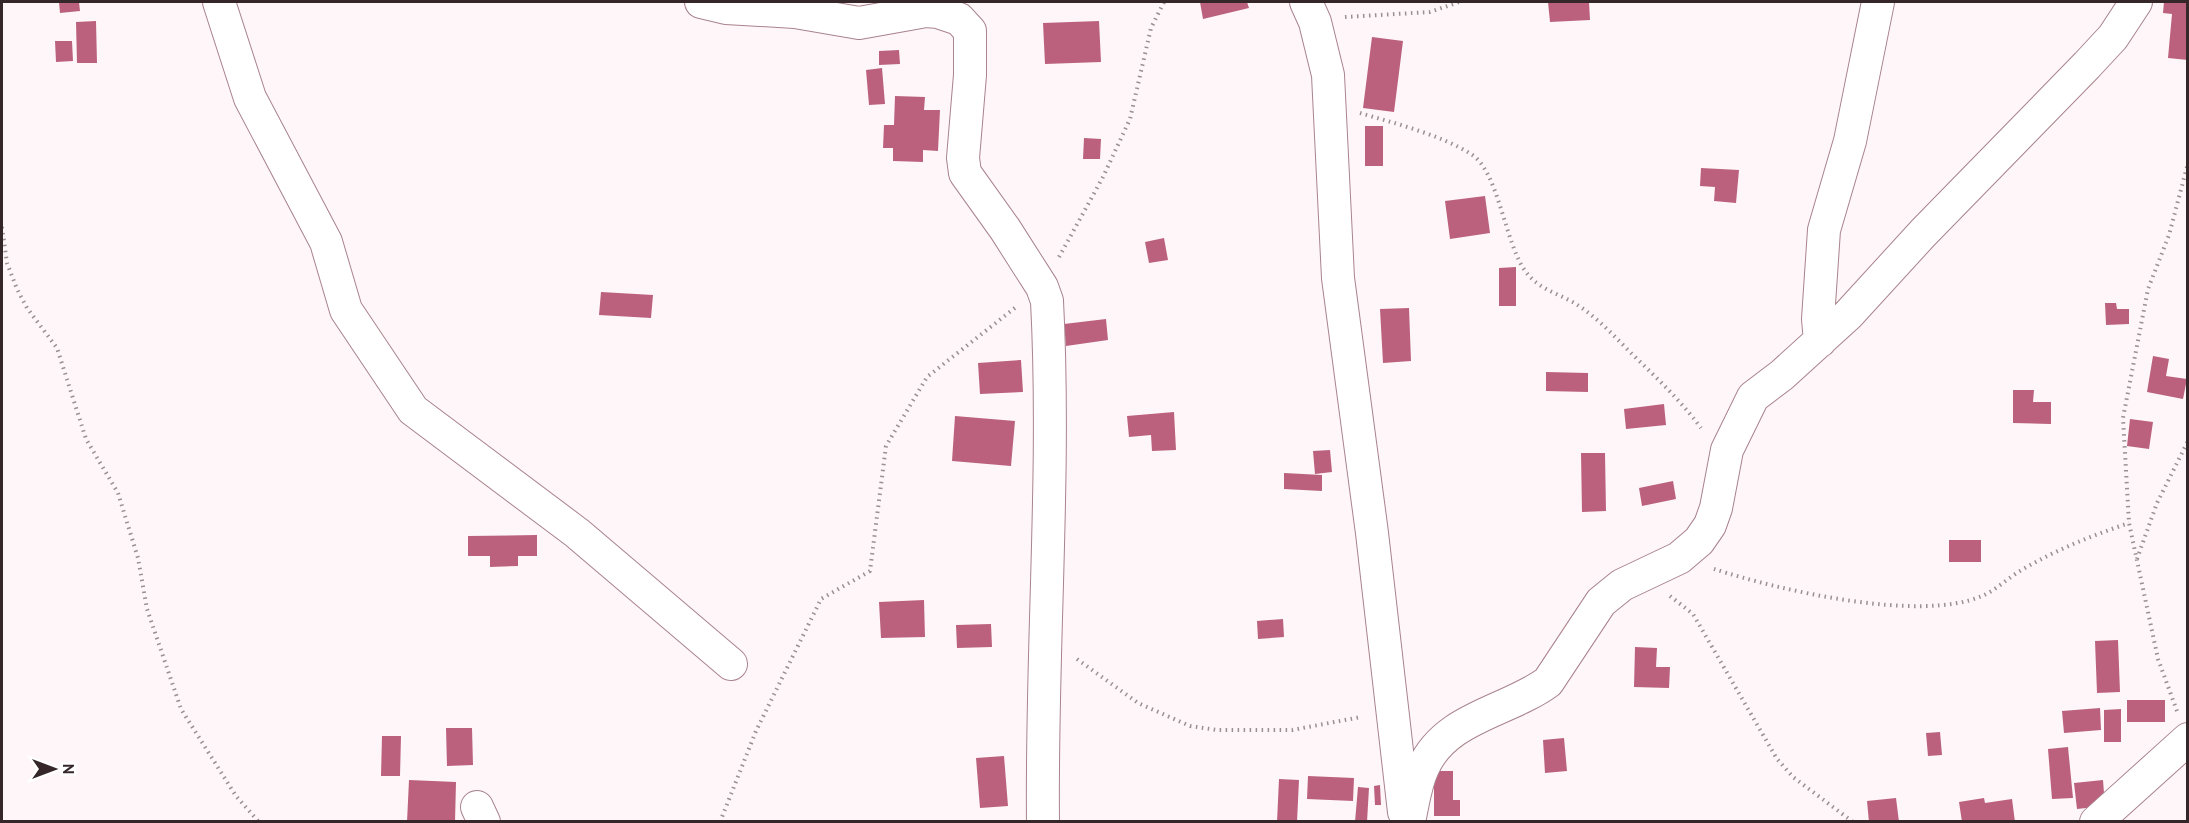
<svg xmlns="http://www.w3.org/2000/svg" width="2189" height="823" viewBox="0 0 2189 823" font-family="'PT Sans',sans-serif">
  <rect width="100%" height="100%" fill="#fef6f8"/>
  <path fill="#bb617e" d="M59,2h20l1,9 -20,2z
    M1200,2h47l2,6 -46,11z
    M1548,2h41l1,18 -40,2z
    M2164,2h24v58l-20,-2 4,-44 -9,-1z
    M96,21l1,42h-20l-1,-41z
    M1099,21l2,41 -56,2 -2,-41z
    M1372,37l31,4 -9,71 -31,-4z
    M55,41h17l1,20 -17,1z
    M899,50l1,14 -21,1v-14z
    M882,68l3,36 -16,1 -3,-35z
    M895,96l30,1 -1,13h16l-2,41 -15,-1v12l-30,-1v-13h-10l1,-23h10z
    M1365,126h18v40h-18z
    M1084,138l17,1 -1,20h-17z
    M1701,168l38,2 -3,33 -22,-2 1,-14 -15,-1z
    M1485,196l5,37 -40,6 -5,-38z
    M1164,238l4,22 -19,3 -4,-21z
    M1516,267v39h-17v-38z
    M601,292l52,3 -2,23 -52,-3z
    M2105,303h11l1,6h12v15l-23,1z
    M1409,308l2,53 -28,2 -3,-54z
    M1106,319l2,21 -42,6 -2,-22z
    M2153,356l16,3 -3,17 21,3 -4,20 -36,-7z
    M1021,360l2,32 -43,2 -2,-31z
    M1546,372l42,1v19l-42,-1z
    M2013,390h21l-1,12h18v22l-38,-1z
    M1664,404l2,21 -40,4 -2,-20z
    M1174,412l2,38 -24,1 -1,-16 -22,2 -2,-21z
    M955,416l60,5 -4,45 -59,-5z
    M2130,419l23,3 -4,27 -22,-3z
    M1330,450l2,22 -17,2 -2,-23z
    M1581,453h24l1,58 -24,1z
    M1284,473l38,2v16l-38,-2z
    M1673,481l3,18 -34,7 -3,-18z
    M537,535v21h-19v10l-28,1v-11h-22v-20z
    M1949,540h32v22h-32z
    M924,600l1,37 -44,1 -2,-36z
    M1283,619l1,18 -26,2 -1,-18z
    M991,624l1,23 -35,1 -1,-23z
    M2118,640l2,52 -23,1 -2,-52z
    M1635,647l22,1 -1,19h14l-1,21 -35,-1z
    M2127,700h38v22h-38z
    M2100,708l1,22 -37,3 -2,-22z
    M2121,709v33h-17v-32z
    M446,728h26l1,37 -26,1z
    M1940,732l2,23 -14,1 -2,-23z
    M382,736h19l-1,40h-19z
    M1564,738l3,33 -22,2 -2,-33z
    M2068,747l5,51 -21,1 -4,-50z
    M1004,756l4,50 -28,2 -4,-50z
    M1434,771h19v29h7v16h-26z
    M1308,776l46,2 -1,23 -46,-2z
    M1279,779l20,1 -2,42h-20z
    M409,780l47,2 -1,40h-48z
    M2103,780l2,26 -28,3 -3,-26z
    M1380,785l1,20h-6l-1,-19z
    M1358,787l11,1 -2,34h-12z
    M1896,798l3,24h-30l-2,-21z
    M1984,798l1,5 27,-4 3,23h-53l-3,-20z"/>
  <g fill="none" stroke-linecap="round" stroke-linejoin="round">
    <g stroke="#a9838d" stroke-width="34">
      <path id="minor" d="M219,2l31,96 76,144 20,68 67,100 164,123 154,131
        M701,2l25,6 69,4 64,11 67,-12 12,1 21,7 11,12v44l-7,83 2,15 40,56 37,58 5,14c9,172 -6,348 -4,521
        M1306,2l9,20 13,53 10,203 34,255 32,279
        M1820,341l-2,-22 6,-89 26,-89 28,-139
        M477,807l7,15
        M1409,822c4,-18 6,-37 14,-54 22,-51 84,-56 125,-86l53,-80 21,-17 57,-27 20,-17 11,-16 6,-17 11,-58 26,-53 29,-22 66,-60 75,-82 164,-168 26,-28 23,-35
        M2096,822l92,-83"/>
    </g>
    <path stroke="#9b8f92" stroke-width="4" stroke-dasharray="1.5 4.5" stroke-linecap="butt" d="M1345,17l85,-5 29,-10
      M1360,113c34,10 81,22 111,41 28,17 34,91 55,118 14,19 36,22 53,34 21,14 37,32 54,49 25,24 48,46 68,73
      M2,227l5,36 10,26 10,19 30,40 29,91 32,54 20,65 9,51 34,100 55,87 23,26
      M1059,257l44,-80 27,-58 21,-91 13,-26
      M2137,559l20,-56 31,-62
      M1714,569c65,21 205,54 268,27 14,-6 26,-18 38,-25 35,-21 71,-35 109,-48
      M1670,596l23,18 84,145 16,18 60,45
      M1077,659l61,44 52,23 27,4h75l69,-13
      M2177,711l-19,-52 -29,-136 -6,-105 25,-129 21,-54 19,-72
      M720,822l36,-91 65,-132 49,-28 16,-125 41,-69 89,-70"/>
    <use href="#minor" stroke="#fff" stroke-width="32"/>
  </g>
  <rect width="2189" height="823" fill="none" stroke="#35262a" stroke-width="6"/>
  <g transform="translate(54 769) rotate(90)" stroke="#ffffff" stroke-width="4.5" paint-order="stroke">
  <path d="M0-4.5L10 22L0 15L-10 22Z" fill="#35262a"/>
  <text y="-9" font-size="16" font-weight="bold" text-anchor="middle" fill="#35262a">N</text>
  </g>
</svg>
